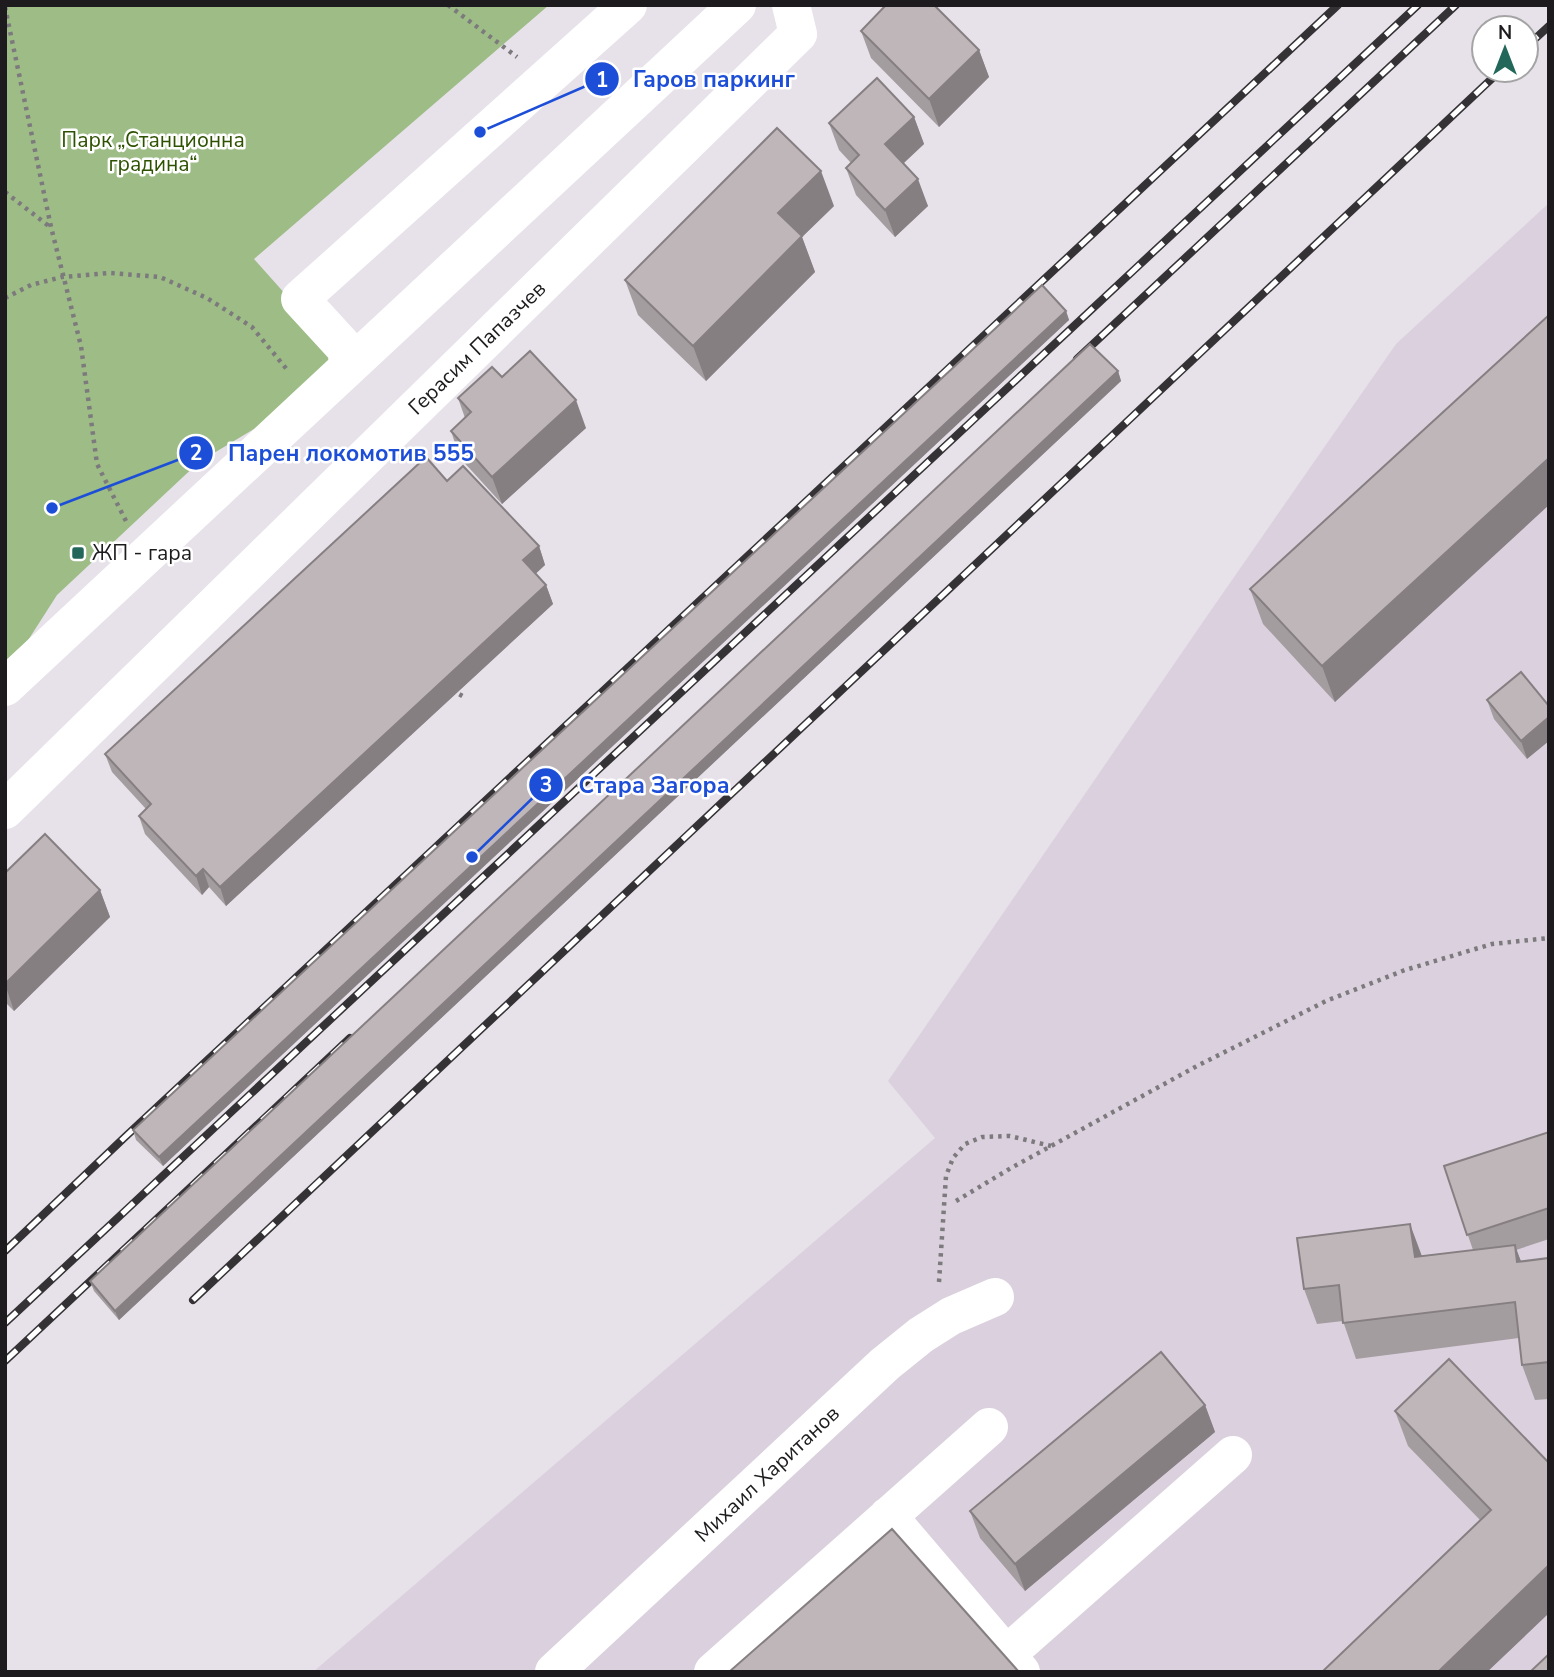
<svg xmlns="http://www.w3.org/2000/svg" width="1554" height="1677" viewBox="0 0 1554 1677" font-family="'Nunito Sans',sans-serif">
  <rect width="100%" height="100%" fill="#e7e1e9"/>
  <path fill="#dbd1de" d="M1549,203v1469h-1236l622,-534 -47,-57 319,-465 189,-272z"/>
  <path fill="#9dbc86" d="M5,5h544l-295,254 66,74 8,14v14l-64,62 -65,39 -142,133 -32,50 -20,19z"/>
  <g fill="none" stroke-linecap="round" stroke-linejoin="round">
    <path stroke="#7d7a7e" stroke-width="4.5" stroke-dasharray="3.5 5" stroke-linecap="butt" d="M448,5l69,52
      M5,7l46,220 30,119 16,118 31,61
      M5,192l45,35
      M5,298l26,-13 31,-8 48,-4 50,4 47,21 45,29 37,45
      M452,690l12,7
      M956,1201l55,-33 186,-102 129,-65 79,-31 87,-26 57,-6
      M939,1282l7,-106 7,-18 12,-14 17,-7 28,-1 41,10"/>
    <path stroke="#fff" stroke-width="38" d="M356,360l-56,-61 328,-294
      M5,687l732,-682
      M5,810l793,-776 -7,-29
      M888,1516l133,156
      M1006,1655l227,-200
      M554,1672l331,-308 36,-29 30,-19 44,-19
      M713,1672l276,-245"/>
    <g stroke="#353235" stroke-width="8">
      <path id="rail" d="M1526,47l23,-21
        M1077,359l379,-354
        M5,1251l120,-114 1213,-1132
        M193,1300l1308,-1230
        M5,1323l1413,-1318
        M5,1361l345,-323"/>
    </g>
    <use href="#rail" stroke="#fff" stroke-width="5" stroke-dasharray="16" stroke-linecap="butt"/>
  </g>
  <path fill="#a49da0" d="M861,31l118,19 10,27 -50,50 -68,-69z
    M914,117l10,27 -20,19 24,43 -33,31 -39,-42 -10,-27 5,-5 -12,-13 -10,-27z
    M834,206l-32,31 13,35 -109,109 -68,-66 -13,-35z
    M1066,311l3,9 -906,846 -27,-26 -3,-10z
    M1549,315l-214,387 -72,-78 -13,-35z
    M1118,371l3,10 -1002,939 -25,-29 -4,-10z
    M502,377l84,51 -84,76 -42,-46 -9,-27 14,-13 -7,-20z
    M447,481l92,65 6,19 -10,9 11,11 7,19 -327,302 -17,-19 -7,8 -57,-61 -6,-18 7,-7 -34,-37 -7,-18z
    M1521,672l6,87 -33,-40 -7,-19z
    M5,873l95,17 10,27 -96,94 -9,-9z
    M1549,1132v107l-33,11 5,11 28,-3v141l-14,1 -13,-35 -3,-27 -163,21 -13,-38 -26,3 -13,-35 118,-33 51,-6 -29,-84z
    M1449,1359l100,254 -62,59h-165l158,-152 -72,-74 -13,-35z
    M1205,1405l10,27 -190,159 -45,-53 -10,-27z"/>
  <path fill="#867f82" d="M979,50l10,27 -50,50 -10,-28z
    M914,117l10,27 -29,27 -10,-27z
    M821,171l13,35 -32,31 13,35 -109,109 -13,-35 85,-133z
    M918,179l10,27 -33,31 -10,-27z
    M1066,311l3,9 -906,846 -4,-9z
    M1118,371l3,10 -1002,939 -4,-9z
    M576,400l10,28 -84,76 -10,-27z
    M1549,458v47l-214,197 -13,-36z
    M539,546l6,19 -15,14 -7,-19z
    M546,585l7,19 -327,302 -6,-19z
    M1549,717v24l-22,18 -6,-18z
    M203,869l6,18 -7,8 -6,-19z
    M100,890l10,27 -96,94 -9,-27z
    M1410,1224l13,35 -8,-2z
    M1515,1245l13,36 -11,-19z
    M1205,1405l10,27 -190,159 -10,-27z
    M1549,1565v48l-62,59h-49z"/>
  <path fill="#bfb6ba" stroke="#867f82" stroke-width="2" d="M886,5h48l45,45 -50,49 -68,-68z
    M877,78l37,39 -29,27 33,35 -33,31 -39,-42 13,-13 -30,-32z
    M777,128l44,43 -43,42 24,23 -109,110 -68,-66z
    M1042,285l24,26 -907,846 -26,-27z
    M1549,315v143l-227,208 -72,-77z
    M1090,344l28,27 -1003,940 -25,-30z
    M530,351l46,49 -84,77 -41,-46 20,-19 -13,-14 34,-31 10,10z
    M426,457l21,24 16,-15 76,80 -16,14 23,25 -326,302 -17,-18 -7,7 -57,-60 12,-12 -46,-50z
    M1521,672l28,34v11l-28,24 -34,-41z
    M45,834l55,56 -95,94v-111z
    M1549,1132v76l-82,27 -23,-69z
    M1410,1224l5,33 100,-12 2,17 32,-4v104l-27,3 -7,-63 -172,21 -4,-38 -35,4 -7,-51z
    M1161,1352l44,53 -190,159 -45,-53z
    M1449,1359l100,104v102l-111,107h-116l169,-162 -96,-99z
    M892,1529l127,143h-290z
    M1549,1654v18h-19z"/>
  <rect fill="#22675a" stroke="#fff" stroke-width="2.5" x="71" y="546" width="14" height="14" rx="3.5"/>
  <g text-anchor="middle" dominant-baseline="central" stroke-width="5" stroke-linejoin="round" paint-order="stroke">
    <g font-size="21" fill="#2e5100" stroke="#fff">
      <text x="153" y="140">Парк „Станционна<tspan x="153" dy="24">градина“</tspan></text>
    </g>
    <g font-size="21" fill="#1d1b1d" stroke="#fff">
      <text transform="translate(477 348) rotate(-44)">Герасим Папазчев</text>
      <text transform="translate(767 1474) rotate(-43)">Михаил Хаританов</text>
    </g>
    <g font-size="21" fill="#1d1b1d" stroke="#fff" text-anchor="start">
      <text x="92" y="553">ЖП - гара</text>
    </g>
  </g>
  <path fill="none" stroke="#1d4ed8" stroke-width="2.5" d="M480 132L602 79M52 508L196 453M472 857L546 785"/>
  <g fill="#1d4ed8" stroke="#fff" stroke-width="2.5">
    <circle cx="480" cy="132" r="7"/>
    <circle cx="52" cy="508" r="7"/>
    <circle cx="472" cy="857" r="7"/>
    <circle cx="602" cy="79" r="18"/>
    <circle cx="196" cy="453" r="18"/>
    <circle cx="546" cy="785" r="18"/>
  </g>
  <g font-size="21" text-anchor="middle" font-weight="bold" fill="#fff">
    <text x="602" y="87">1</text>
    <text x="196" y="460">2</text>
    <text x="546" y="792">3</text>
  </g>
  <g font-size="23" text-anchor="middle" font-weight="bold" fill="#1d4ed8" stroke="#fff" stroke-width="5" stroke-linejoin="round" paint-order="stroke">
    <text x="714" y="87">Гаров паркинг</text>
    <text x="351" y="461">Парен локомотив 555</text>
    <text x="654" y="793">Стара Загора</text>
  </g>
  <rect width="1554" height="1677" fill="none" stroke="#1d1b1d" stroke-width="14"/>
  <g transform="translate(1505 49)"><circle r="33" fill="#ffffff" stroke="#a5a4a5" stroke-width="2"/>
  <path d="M0-5L12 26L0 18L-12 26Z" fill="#22675a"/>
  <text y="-10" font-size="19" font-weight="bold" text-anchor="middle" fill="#1d1b1d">N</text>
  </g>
</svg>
